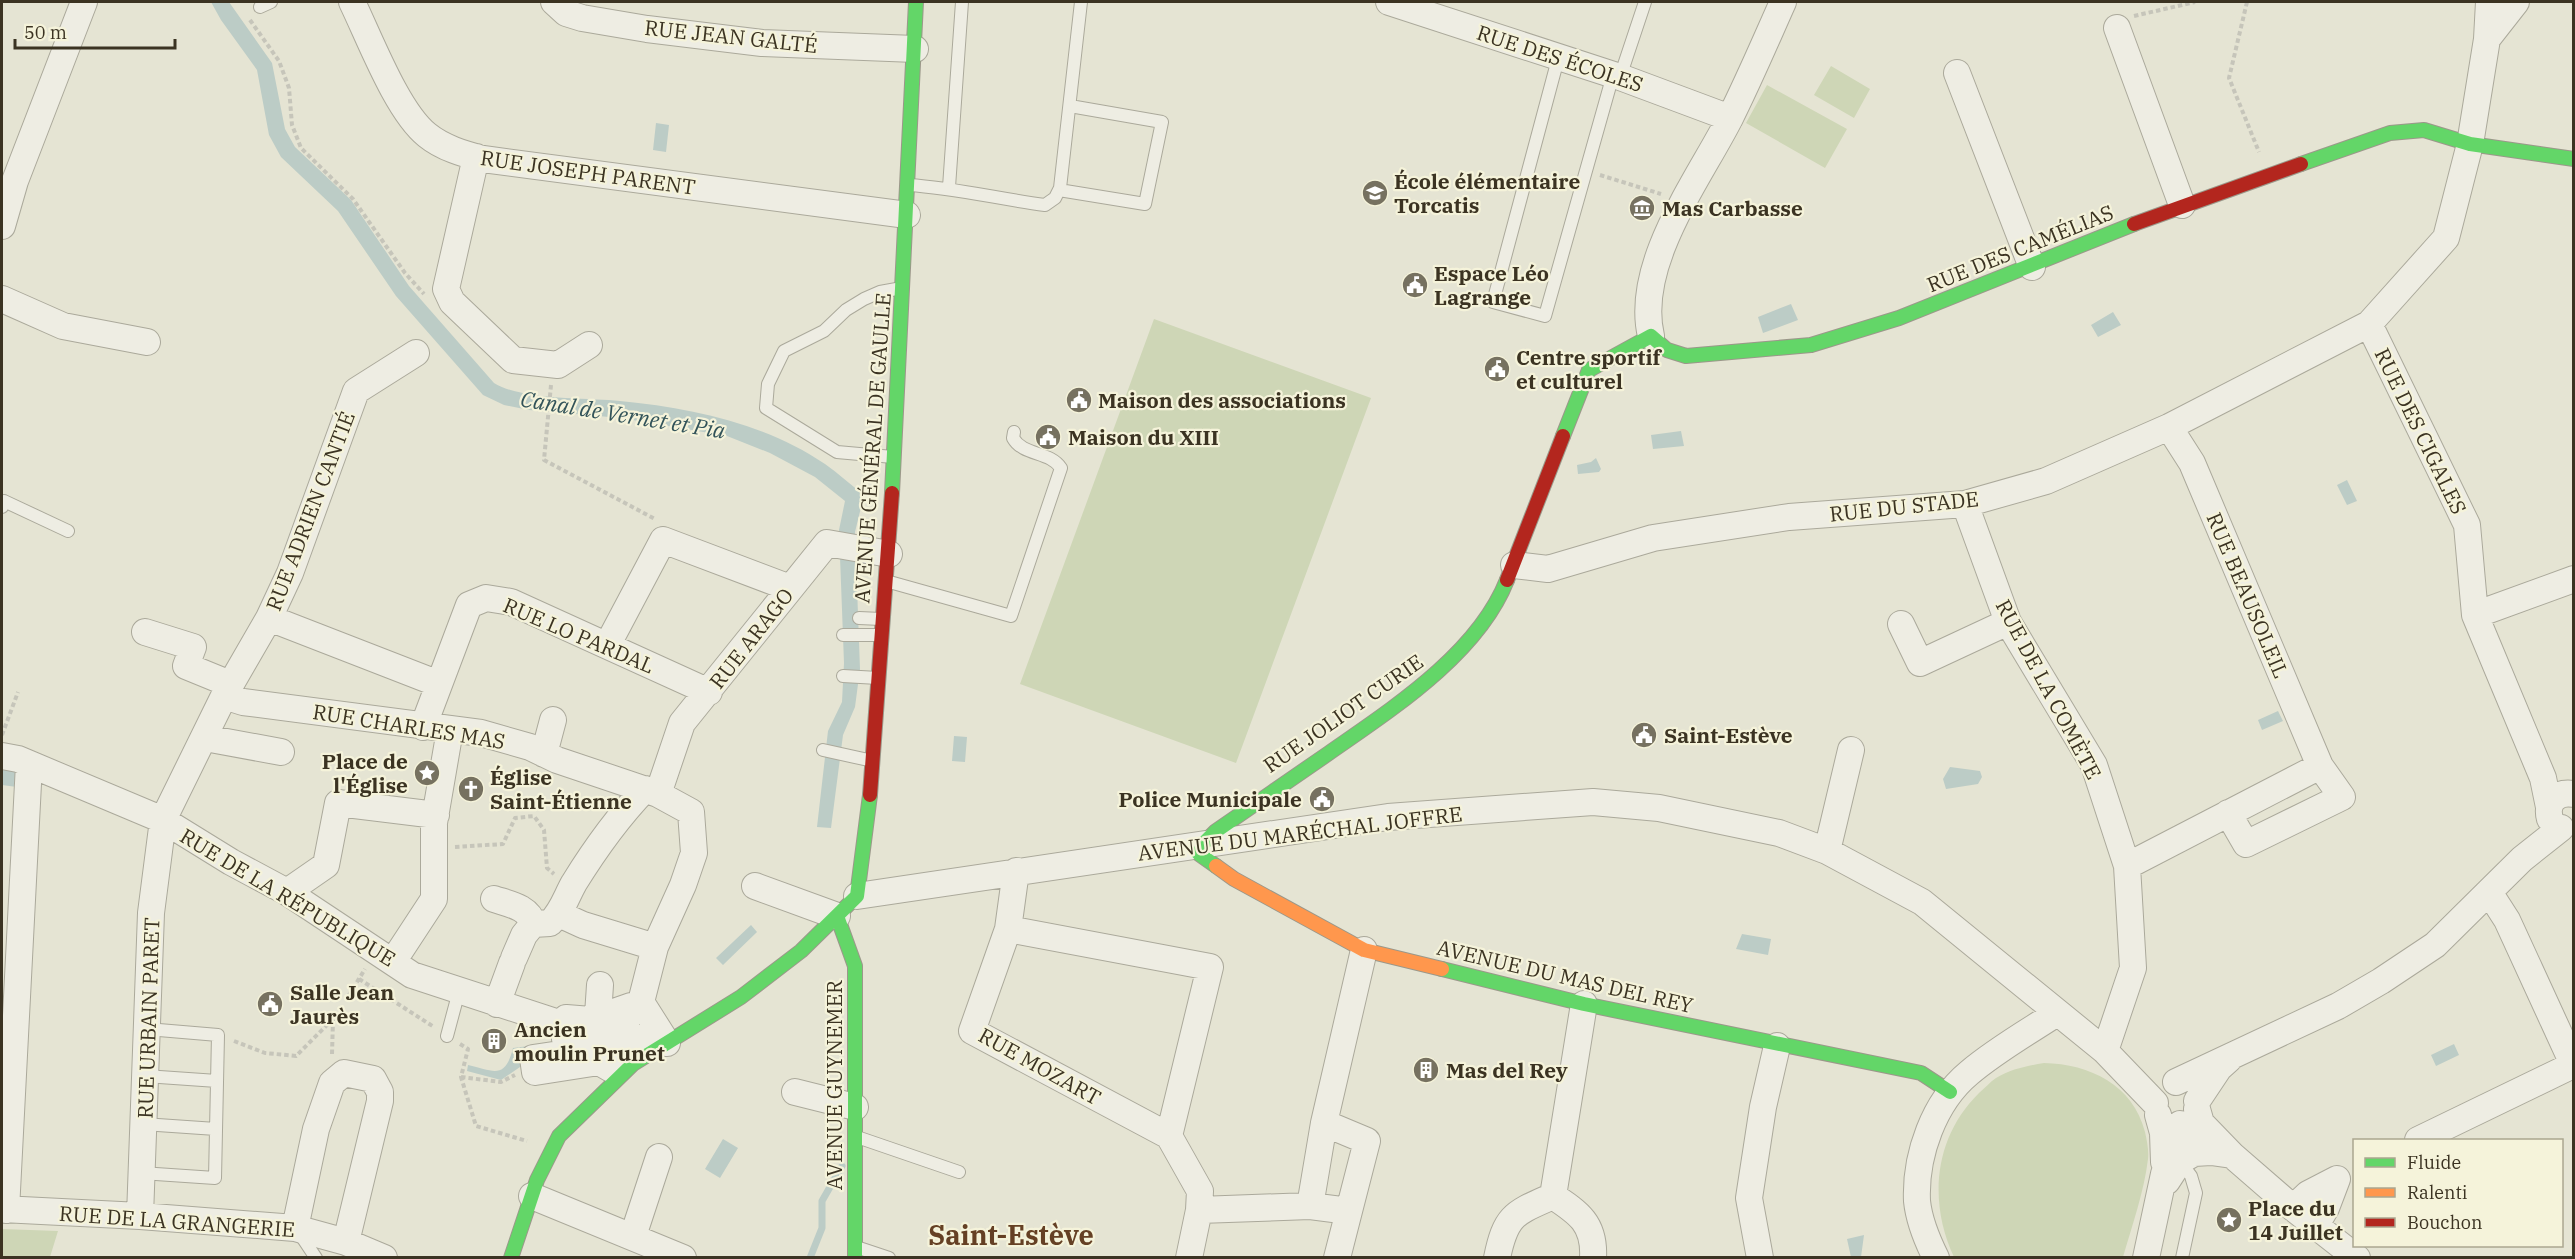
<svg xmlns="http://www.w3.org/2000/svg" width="2575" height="1259" viewBox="0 0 2575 1259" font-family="'IBM Plex Serif',serif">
  <rect width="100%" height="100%" fill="#e5e4d3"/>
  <path fill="#ced6b6" d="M1831,66l39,23 -16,29 -40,-23z
    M1767,85l80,44 -22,39 -79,-45z
    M1154,319l217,79 -135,365 -216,-79z
    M2044,1063c46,1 89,22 101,69 2,9 4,19 3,27 -4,33 -16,67 -25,98h-169c-26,-55 -20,-120 25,-164 6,-5 11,-11 17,-15 15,-9 31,-12 48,-15z
    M2,1229l56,2 -8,26 -48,1z"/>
  <path fill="#bcccc6" d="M211,2h18l43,61 13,66 10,18 56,53 58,86 85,97c26,17 94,15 126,18 71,7 145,22 205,63 13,9 26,21 39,31l-9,37 5,137 -5,38 -12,28 -12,93 -14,-1 11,-96 14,-29 2,-39 -5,-133 6,-29 -30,-24 -45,-24 -43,-17 -106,-18 -92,-8 -25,-5 -21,-10 -87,-99 -58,-85 -57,-54 -12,-22 -12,-65 -36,-50z
    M656,123l13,2 -3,27 -13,-2z
    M1791,304l7,16 -35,13 -5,-16z
    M2113,312l8,13 -23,12 -7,-12z
    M1681,431l3,15 -31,3 -2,-14z
    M1596,458l5,11 -2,3 -21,2 -1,-9 14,-3z
    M2347,480l10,21 -10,4 -10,-20z
    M2278,711l5,10 -21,9 -4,-10z
    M954,736l13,1 -2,25 -13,-1z
    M2,767l15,3v17l-15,-2z
    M1950,767l30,4 2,6 -4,7 -32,5 -3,-10z
    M751,925l6,7 -34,33 -7,-7z
    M1742,934l29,5 -3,16 -32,-6z
    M2454,1044l5,11 -23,11 -5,-11z
    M529,1046l2,19 -11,2 -19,13 -34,-9 1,-6c26,6 37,15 45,-17z
    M723,1139l15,9 -18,30 -15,-9z
    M1864,1235l-3,22h-10l-4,-18z"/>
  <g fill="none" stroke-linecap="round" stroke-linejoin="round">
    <path stroke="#bcccc6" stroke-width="7" d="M810,1258l12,-30v-27l20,-35"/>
    <g stroke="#aba99b" stroke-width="14">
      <path id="lane" d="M260,7l11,-5
        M1558,59l-65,243 52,14 68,-241
        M1620,77l25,-75
        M909,185c46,3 90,14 136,20l10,-7 5,-10 21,-186
        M949,187l13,-185
        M1059,190l86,14 17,-82 -92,-16
        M893,457l-56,-5 -71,-44 2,-24 16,-33 40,-20 22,-21 18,-11 16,-7 22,-4
        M2,507l2,-6 64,30
        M886,581l125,35 50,-148c-11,-17 -38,-12 -48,-30l1,-6
        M859,618l22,1
        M843,635h37
        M843,676l35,2
        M823,750l50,11
        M447,1036l12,-45
        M145,1076l72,5
        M143,1124l73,5
        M857,1137l102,35
        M2179,1160l12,16 5,17 -14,65
        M141,1173l74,5 3,-143 -71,-6
        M298,1231l18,27
        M856,1247l33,11"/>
    </g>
    <g stroke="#aba99b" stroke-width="28">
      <path id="street" d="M352,2c18,37 45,109 75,133 16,13 37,19 56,24l424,56
        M554,2l12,11 16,5 65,11 115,14 153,6
        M1389,2l231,75 110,41
        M2117,28l65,177
        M2487,39l29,-37
        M1957,73l75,194
        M476,157l-30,132 6,13 61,58 45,5 31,-20
        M2,226l13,-45 69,-179
        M2,299l61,27 84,16
        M2369,324l98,201 8,90 68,163 6,29
        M1651,336c-17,-72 48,-157 79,-218 19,-38 36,-78 53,-116
        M2169,427l23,36 128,303 22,31 -96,47 -18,-31
        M1965,504l43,118 86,143 33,101 6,102 -28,83
        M1514,565l34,4 105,-31 136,-21 176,-13 81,-23 123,-54 200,-103 77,-86 24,-94 17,-105 2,-37
        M2475,615l99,-36
        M269,618l170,66
        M1901,624l19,39 88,-41
        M145,632l48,15 -7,19 44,18
        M608,644l55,-104 127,48
        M224,696l19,6 238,31 49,14 27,13 101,34 33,18 3,41 -11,32 -28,62 -14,55 26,41
        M423,727l46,-122 17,-7 25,4 198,90
        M205,738l76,14
        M544,754l9,-34
        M2,756l16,3 145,61 68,42 56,30 125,83 153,50 102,18
        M658,794l24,-71 145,-180 62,11
        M2550,819c-5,-17 7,-28 24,-25
        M1827,851l24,-101
        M2127,866l193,-100
        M1016,871l-8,58 202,38 -41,169
        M755,886l82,30
        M287,892l39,-27 12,-62 98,12
        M2489,892l18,28 67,146
        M857,896l531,-79 205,-15 66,6 120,25 48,18 95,51 183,149 50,52
        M494,899c15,5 35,8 39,25
        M559,914l24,11 72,22
        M533,924l17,-1c12,-11 16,-26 24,-40 21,-34 43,-65 71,-94
        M1008,929l-36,102 197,105
        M514,958l10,-23 9,-11
        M394,960l40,-61v-76l16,-93
        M497,1004l15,-41
        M631,1006l-13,47 3,6 -10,10 -12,-7 -64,10 -2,-14 74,-11 -2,-13 -40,5 1,-21 25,2z
        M597,1030l3,-45
        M2176,1082l162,-76 43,-25 54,-36 87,-86 39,-31
        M795,1092l60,15
        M2197,1101l22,-33 10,-9
        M2158,1115l5,18 1,29
        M1324,1123l43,18 -18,70
        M1169,1136l31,55 -1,19 -10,48
        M2418,1140l155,-75
        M2167,1181l13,-20 14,-8 17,-1 21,3 61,53 64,50
        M532,1196l151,62
        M1553,1196c26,17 42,28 40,62
        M2293,1208l15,-14 29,-15 -11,29 -10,17
        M2,1209l138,7 155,12 51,14 38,16
        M6,1210l23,-446
        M1199,1210l111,-4
        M140,1216l11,-303 12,-93 61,-124 45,-78 21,-45 66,-182 60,-38
        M295,1228l21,-99 16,-46 12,-10 29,6 7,13v9l-34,141
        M633,1236l26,-79
        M1337,1258l12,-47 -39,-5 14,-83 40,-173
        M1497,1258c9,-44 18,-45 56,-62l31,-192
        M1760,1258l-11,-60 14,-91 14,-61
        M1936,1258c-9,-18 -17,-37 -19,-57 -2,-46 17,-99 52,-128 27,-23 59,-41 88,-60
        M2146,1258l18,-84 16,-50 52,31 -31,-32 -4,-14"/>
    </g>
    <g stroke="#9b988a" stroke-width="16">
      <path id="fast" d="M2301,164l89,-31 34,-3 46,14 104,15
        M1563,436l26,-66 62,-34 16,14 19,6 125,-11 88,-27 235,-94
        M892,493l24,-491
        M1216,866l-17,-12 4,-10 13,-13c38,-26 75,-52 113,-78 63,-44 149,-99 178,-173
        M837,916l18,50v292
        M1442,969l142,35 337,69 29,19
        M511,1258l26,-78 22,-44 74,-72 108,-67 60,-46 56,-55 13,-101"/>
    </g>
    <g stroke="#9b988a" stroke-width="16">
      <path id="slow" d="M1216,866l18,13 130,71 78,19"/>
    </g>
    <g stroke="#9b988a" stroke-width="16">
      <path id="jam" d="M2134,224l167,-60
        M1507,580l56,-144
        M870,795l22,-302"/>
    </g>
    <path stroke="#c6c5ba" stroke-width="4" stroke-dasharray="4.5 3" stroke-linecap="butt" d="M2247,2l-18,76 30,74
      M2134,16l61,-14
      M250,20l29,41 10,27 3,37 9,23 52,51 52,74 19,21
      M1600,175l61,19
      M551,385l-7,75 111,59
      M2,735l16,-43
      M455,847l48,-3 12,-26 19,-2 10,14 3,38 7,6
      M359,979l75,48
      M349,995l16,-26
      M234,1041l31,12 31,3 37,-37
      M460,1044l8,5 -7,28 15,49 51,15
      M332,1054l1,-34
      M461,1077l40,5 14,-7"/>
    <use href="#lane" stroke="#eeede3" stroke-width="12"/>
    <use href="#street" stroke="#eeede3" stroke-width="26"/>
    <use href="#fast" stroke="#63d668" stroke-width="14"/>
    <use href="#slow" stroke="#ff974d" stroke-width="14"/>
    <use href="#jam" stroke="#b3261e" stroke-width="14"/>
  </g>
  <defs>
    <g id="school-disc" transform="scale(1.35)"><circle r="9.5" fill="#767160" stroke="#f5f3da"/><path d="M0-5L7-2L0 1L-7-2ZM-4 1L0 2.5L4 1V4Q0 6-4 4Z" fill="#fff"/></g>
    <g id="museum-disc" transform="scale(1.35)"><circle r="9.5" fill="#767160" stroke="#f5f3da"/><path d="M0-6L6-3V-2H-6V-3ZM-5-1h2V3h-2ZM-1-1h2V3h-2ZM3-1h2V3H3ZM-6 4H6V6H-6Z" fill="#fff"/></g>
    <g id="civic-disc" transform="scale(1.35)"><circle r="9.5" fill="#767160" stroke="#f5f3da"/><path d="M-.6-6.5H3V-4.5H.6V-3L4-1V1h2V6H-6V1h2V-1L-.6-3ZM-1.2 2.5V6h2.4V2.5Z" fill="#fff"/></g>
    <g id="sight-disc" transform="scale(1.35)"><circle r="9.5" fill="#767160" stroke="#f5f3da"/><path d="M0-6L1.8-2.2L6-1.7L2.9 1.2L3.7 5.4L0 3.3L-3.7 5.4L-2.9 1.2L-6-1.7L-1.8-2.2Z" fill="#fff"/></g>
    <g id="church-disc" transform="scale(1.35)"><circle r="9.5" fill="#767160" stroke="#f5f3da"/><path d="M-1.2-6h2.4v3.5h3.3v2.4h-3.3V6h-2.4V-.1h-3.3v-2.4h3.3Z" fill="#fff"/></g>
    <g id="building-disc" transform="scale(1.35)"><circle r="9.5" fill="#767160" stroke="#f5f3da"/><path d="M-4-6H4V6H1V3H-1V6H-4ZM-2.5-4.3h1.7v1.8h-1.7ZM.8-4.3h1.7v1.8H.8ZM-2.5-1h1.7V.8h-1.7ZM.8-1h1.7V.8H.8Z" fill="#fff"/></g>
  </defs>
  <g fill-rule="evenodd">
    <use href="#school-disc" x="1375" y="193"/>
    <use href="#museum-disc" x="1642" y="208"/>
    <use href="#civic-disc" x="1415" y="285"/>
    <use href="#civic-disc" x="1497" y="369"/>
    <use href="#civic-disc" x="1079" y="400"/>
    <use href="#civic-disc" x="1048" y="437"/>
    <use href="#civic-disc" x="1644" y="735"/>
    <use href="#sight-disc" x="427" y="773"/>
    <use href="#church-disc" x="471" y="789"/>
    <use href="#civic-disc" x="1322" y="799"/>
    <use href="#civic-disc" x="270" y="1004"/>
    <use href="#building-disc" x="494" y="1041"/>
    <use href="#building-disc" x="1426" y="1070"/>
    <use href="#sight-disc" x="2229" y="1220"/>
  </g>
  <g text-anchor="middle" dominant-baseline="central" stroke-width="4.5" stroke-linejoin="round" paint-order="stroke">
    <g font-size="21" fill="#3b3322" stroke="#f5f3da">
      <text transform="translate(731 36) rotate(6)">RUE JEAN GALTÉ</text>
      <text transform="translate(1560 58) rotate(18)">RUE DES ÉCOLES</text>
      <text transform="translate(588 172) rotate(8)">RUE JOSEPH PARENT</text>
      <text transform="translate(2020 248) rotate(-22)">RUE DES CAMÉLIAS</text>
      <text transform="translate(2421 431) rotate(64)">RUE DES CIGALES</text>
      <text transform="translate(872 448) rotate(-86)">AVENUE GÉNÉRAL DE GAULLE</text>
      <text transform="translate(1904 506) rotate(-6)">RUE DU STADE</text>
      <text transform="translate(310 511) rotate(-69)">RUE ADRIEN CANTIÉ</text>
      <text transform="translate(2248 595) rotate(67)">RUE BEAUSOLEIL</text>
      <text transform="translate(579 635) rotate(23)">RUE LO PARDAL</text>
      <text transform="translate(751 638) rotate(-52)">RUE ARAGO</text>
      <text transform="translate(2049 689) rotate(62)">RUE DE LA COMÈTE</text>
      <text transform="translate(1343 713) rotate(-35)">RUE JOLIOT CURIE</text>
      <text transform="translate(409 726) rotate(9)">RUE CHARLES MAS</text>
      <text transform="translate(1300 833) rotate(-7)">AVENUE DU MARÉCHAL JOFFRE</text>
      <text transform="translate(288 897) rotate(31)">RUE DE LA RÉPUBLIQUE</text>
      <text transform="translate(1565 976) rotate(13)">AVENUE DU MAS DEL REY</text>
      <text transform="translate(148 1018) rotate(-88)">RUE URBAIN PARET</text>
      <text transform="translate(1040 1066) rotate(29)">RUE MOZART</text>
      <text transform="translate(834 1085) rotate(-90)">AVENUE GUYNEMER</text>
      <text transform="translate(177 1221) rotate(4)">RUE DE LA GRANGERIE</text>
    </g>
    <g font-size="21" font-weight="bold" fill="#3b3322" stroke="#f5f3da" text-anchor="start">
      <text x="1394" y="181">École élémentaire<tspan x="1394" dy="24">Torcatis</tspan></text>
      <text x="1662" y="208">Mas Carbasse</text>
      <text x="1434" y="273">Espace Léo<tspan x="1434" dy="24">Lagrange</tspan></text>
      <text x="1516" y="357">Centre sportif<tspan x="1516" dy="24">et culturel</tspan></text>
      <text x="1098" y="400">Maison des associations</text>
      <text x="1068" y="437">Maison du XIII</text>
      <text x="1664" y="735">Saint-Estève</text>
      <text x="408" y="761" text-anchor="end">Place de<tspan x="408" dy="24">l'Église</tspan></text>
      <text x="490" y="777">Église<tspan x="490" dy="24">Saint-Étienne</tspan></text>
      <text x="1302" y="799" text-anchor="end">Police Municipale</text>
      <text x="290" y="992">Salle Jean<tspan x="290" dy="24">Jaurès</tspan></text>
      <text x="514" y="1029">Ancien<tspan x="514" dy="24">moulin Prunet</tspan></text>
      <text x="1446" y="1070">Mas del Rey</text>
      <text x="2248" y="1208">Place du<tspan x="2248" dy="24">14 Juillet</tspan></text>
    </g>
    <g font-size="22" font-style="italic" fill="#325359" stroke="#f5f3da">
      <text transform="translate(623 414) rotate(9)">Canal de Vernet et Pia</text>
    </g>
    <g font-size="27" font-weight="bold" fill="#654024" stroke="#f5f3da">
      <text x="1011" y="1234">Saint-Estève</text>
    </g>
  </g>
  <rect width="2575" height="1259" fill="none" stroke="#3b3322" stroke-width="6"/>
  <rect x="2353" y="1139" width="210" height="108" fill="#f5f3da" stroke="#aba690" stroke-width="1.5"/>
  <rect x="2365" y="1158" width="30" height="9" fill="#63d668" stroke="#aba690" stroke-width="1.5"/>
  <text x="2407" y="1169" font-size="18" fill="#3b3322">Fluide</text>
  <rect x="2365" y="1188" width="30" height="9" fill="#ff974d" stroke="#aba690" stroke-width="1.5"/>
  <text x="2407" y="1199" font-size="18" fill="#3b3322">Ralenti</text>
  <rect x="2365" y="1218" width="30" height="9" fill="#b3261e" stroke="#aba690" stroke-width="1.5"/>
  <text x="2407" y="1229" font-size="18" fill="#3b3322">Bouchon</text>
  <path d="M15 39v9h160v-9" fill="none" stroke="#3b3322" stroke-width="3"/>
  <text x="24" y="39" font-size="18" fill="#3b3322" stroke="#f5f3da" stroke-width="4.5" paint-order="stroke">50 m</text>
</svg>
